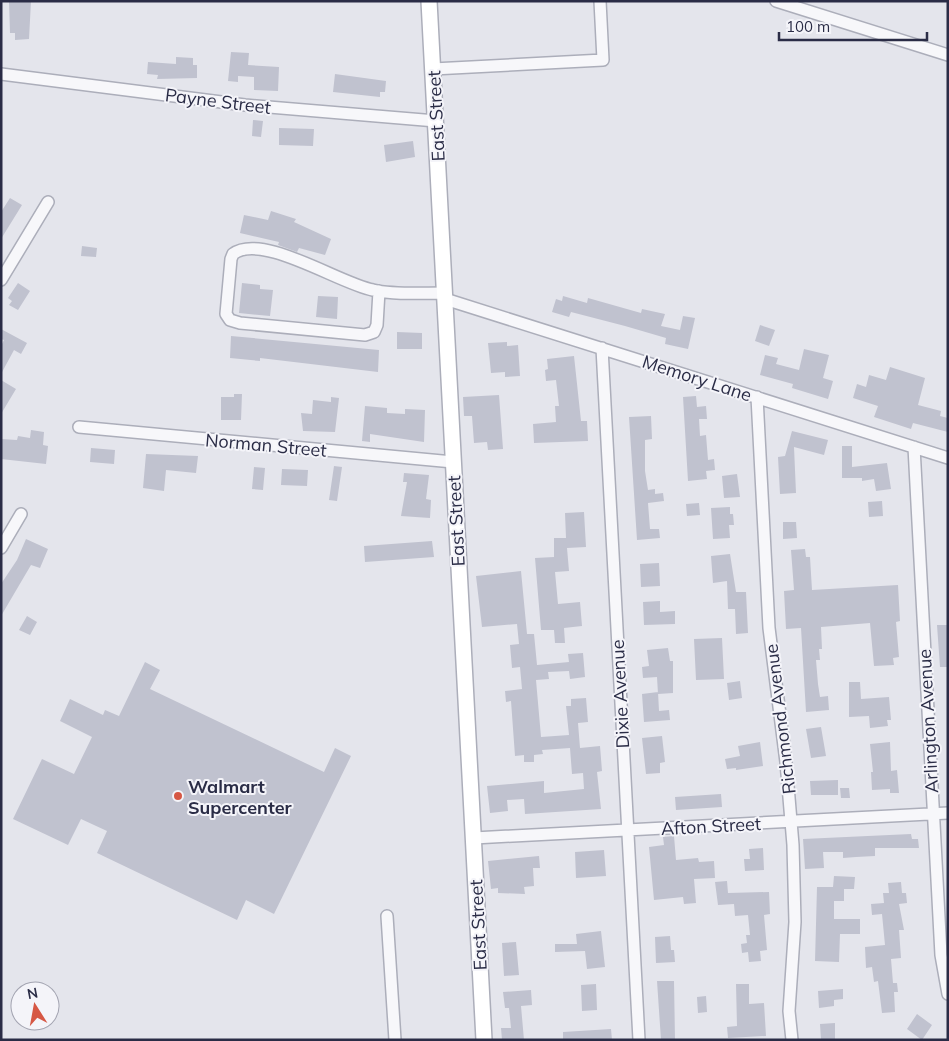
<svg xmlns="http://www.w3.org/2000/svg" width="949" height="1041" viewBox="0 0 949 1041" font-family="Mulish,sans-serif">
  <rect width="100%" height="100%" fill="#e4e5ec"/>
  <path fill="#c0c2cf" d="M9,1h22l-2,38 -14,1v-7h-5z
    M231,52l18,1 -1,12 31,2 -1,24 -24,-1v-13l-16,-1v6l-10,-1z
    M176,57l17,1v7h4v13l-40,1 1,-4 -11,-1 1,-12 28,2z
    M335,74l51,7 -1,11h-5v5l-47,-5z
    M253,120l10,1 -2,16 -9,-1z
    M279,128l35,1 -1,17 -34,-1z
    M413,141l2,16 -29,5 -2,-17z
    M10,198l12,7 -21,34v-27z
    M271,211l25,8 -2,3 37,17 -6,16 -26,-7 -2,4 -19,-7 1,-3 -39,-9 4,-18 24,5z
    M82,246l15,2 -1,9 -15,-1z
    M18,283l12,8 -12,19 -9,-5 3,-4 -4,-3z
    M242,283l18,2v4l13,1 -3,26 -31,-3z
    M318,296l20,1 -1,22 -21,-2z
    M563,296l24,7 1,-5 53,15 1,-4 23,5 -4,12 19,4 3,-14 12,2 -7,31 -23,-5 1,-6 -41,-12 -54,-14 -2,5 -17,-5 4,-13 6,2z
    M760,325l15,5 -6,16 -14,-5z
    M1,329l26,14 -6,11 -7,-4 -13,24v-28l3,-6 -3,-1z
    M397,332l25,1v16h-25z
    M231,336l148,14 -1,22 -118,-14v3l-30,-3z
    M507,342v4l11,-1 2,31 -15,1v-5l-14,1 -3,-30z
    M804,349l25,6 -6,23 10,3 -5,18 -36,-11 1,-4 -33,-9 5,-20 13,3 -2,6 23,6z
    M574,356l7,65h6l1,20 -54,2 -1,-19 23,-2 -1,-16h4l-3,-26 -10,1 -1,-11 3,-1 -1,-10z
    M890,367l35,11 -7,27 23,6 -1,5 8,2v14l-35,-9 -2,6 -37,-12 4,-11 -25,-8 4,-14 9,3 3,-12 17,5z
    M1,380l15,9 -15,25z
    M234,394h8l-1,26h-20v-23h13z
    M499,395l4,54 -15,1 -1,-8 -13,1 -2,-27h-8l-1,-19z
    M696,396l1,11 9,-1 1,13h-8l1,17 6,-1 2,25 6,-1 1,11 -9,1 1,8 -19,2 -5,-84z
    M331,397l8,1 -4,34 -32,-1 -2,-18 11,1 1,-14 18,2z
    M365,406l22,2v5l18,1v-5l20,1 -1,32 -54,-8v8l-8,-1z
    M651,416l1,23 -7,1v31l3,19 7,-1v5l8,-1 1,8 -16,2 2,26h9l1,9 -23,2 -8,-123z
    M31,430l13,2 -1,13 5,1 -2,18 -45,-5v-20l16,1 1,-4 12,2z
    M792,431l36,9 -4,15 -30,-8 2,46 -16,1 -2,-37 7,-1z
    M842,446h10v21l35,-4 4,26 -15,2 -2,-12 -12,2v-3h-20z
    M91,448l24,2 -1,14 -24,-2z
    M146,454l52,2 -2,17 -30,-3 -2,21 -21,-3z
    M334,466l8,1 -5,34 -8,-1z
    M254,467l11,1 -2,22 -11,-1z
    M282,469l26,1 -1,16 -26,-1z
    M404,473l25,2 -3,24 5,1 -1,18 -29,-2 6,-34h-4z
    M737,474l3,23 -16,1 -2,-22z
    M882,501l1,15 -14,1 -1,-15z
    M699,503l1,12 -13,1 -1,-12z
    M730,507v7h3l1,11h-5l1,13 -17,1 -2,-31z
    M584,512l2,35 -19,1 2,23 -14,1 3,32 22,-2 2,24 -18,2 1,15h-10l-1,-13h-13l-6,-72 19,-1v-19h12l-1,-25z
    M783,522h13l1,16 -14,1z
    M26,539l22,10 -8,19 -9,-3 -30,51v-32l16,-24z
    M432,541l2,16 -69,5 -1,-16z
    M805,549l1,8h4l2,33 86,-5 2,36 -4,1 3,35 -6,1 1,7 -20,1 -4,-43 -49,4 1,22h-3l1,11h-4l2,24 2,13 8,-1 1,14 -23,2 -5,-84 -15,1 -2,-38 10,-1 -3,-40z
    M730,554l6,38h10l2,41 -12,1 -1,-25h-7l-1,-28 -14,2 -2,-27z
    M659,563l1,23 -19,1 -1,-23z
    M521,571l6,63h7l3,31 32,-3 -1,-8 15,-1 2,24 -15,2 -1,-8 -21,1 1,7 -13,1 5,57 28,-2 -3,-29h5v-7l15,-1 2,24 -10,1 2,25 20,-2 2,25 -5,1 4,37 -76,5 -1,-15 -17,1 1,11 -18,2 -3,-27 57,-5v12l40,-4 -1,-16 -11,1 -2,-26 -28,2 1,4 -9,1v7h-10v-7l-9,1 -4,-55 -5,1 -1,-11 17,-2 -2,-22 -8,1 -2,-23 9,-1 -2,-20 -35,3 -6,-51z
    M660,601v11l15,-1v13l-31,1 -1,-23z
    M27,616l10,6 -7,13 -11,-5z
    M937,625h11v42h-8z
    M722,638l2,41 -28,1 -2,-41z
    M668,648l2,13h3v32l-15,1 -1,-17 -14,1 -1,-11 7,-1 -2,-16z
    M145,662l15,8 -10,19 174,83 11,-24 16,8 -77,158 -28,-14 -9,20 -140,-67 10,-22 -26,-12 -13,26 -55,-26 29,-60 32,15 18,-37 -32,-16 10,-22 33,16 2,-5 14,6z
    M740,681l2,17 -13,2 -2,-17z
    M849,682h11l1,17 28,-2 2,23h-4l1,6 -18,2 -1,-12 -20,1z
    M658,692l1,19 10,-1 1,10 -26,2 -2,-28z
    M821,727l5,29 -15,2 -5,-29z
    M662,736l3,26 -5,1v10l-14,1 -4,-36z
    M760,742l3,24 -27,4v-2l-9,1 -2,-10 15,-3 -2,-10z
    M890,742l1,29 6,-1 2,23h-9v-4l-18,1 -1,-18h2l-3,-28z
    M838,780v15h-27l-1,-14z
    M840,788h9l1,10h-9z
    M721,794l1,13 -46,3 -1,-13z
    M911,834l1,5h6l1,9h-44v8l-19,1 -13,1v-6h-20l1,16 -19,1 -2,-30z
    M674,836l2,24 22,-2 1,4 15,-1 1,17 -21,1 2,24 -12,1 -1,-7 -29,3 -5,-53 15,-2 -1,-8z
    M763,848l1,22 -19,1 -1,-12h6l-1,-10z
    M604,850l2,26 -30,2 -1,-26z
    M539,856l1,12h-7l1,18 -10,1 1,7 -27,-1v-5l-7,1 -3,-28z
    M834,876l21,1 -1,12h-10v12h-10v18h26v15h-20l-1,28 -24,-1 2,-74h16z
    M727,881l1,12 41,-1 1,22 -6,1 3,35 -7,1 1,10 -12,1 -1,-10 -6,1 -1,-9 6,-1 -1,-8h4l-2,-20 -13,1 -1,-12 -16,1 -3,-23z
    M901,882l1,11h4l1,10 -8,1 5,26h-5l2,28 -10,1 2,24h4l1,9h-4l1,20 -13,1 -4,-32 -4,1 -2,-15 -6,1 -1,-21 20,-2 -3,-31 -10,1 -1,-11 13,-1 -1,-10h6l-1,-10z
    M601,931l4,36 -18,2 -2,-18 -30,1v-8h22l-1,-10z
    M670,936l1,14h3l1,12 -19,1 -1,-26z
    M516,942l3,33 -15,1 -2,-33z
    M657,981h17l1,59h-14z
    M596,984l1,26 -15,1 -1,-26z
    M736,984h13v20l15,-1 2,33 -38,2 -1,-11 10,-1z
    M843,989v10l-9,1v6l-15,2 -1,-17z
    M531,990l1,15 -11,1 3,34h-22l-1,-12h10l-2,-20h-4l-2,-16z
    M706,996l1,16 -9,1 -1,-16z
    M917,1014l15,11 -10,15 -15,-11z
    M835,1023v17h-14l-1,-16z
    M611,1029l1,11h-49v-8z"/>
  <g fill="none" stroke-linecap="round" stroke-linejoin="round">
    <g stroke="#acaeba" stroke-width="14">
      <path id="street" d="M776,1l172,54
        M433,69l170,-9 -3,-59
        M1,74l244,31 191,16
        M1,280l47,-78
        M379,291l-2,34 -3,7 -9,3 -125,-12 -10,-3 -4,-6 5,-55 2,-5c29,-22 107,30 140,36 23,5 48,3 72,3
        M445,299l503,159
        M602,348l37,692
        M757,397l12,231 17,134 7,83 2,77 -6,89 3,29
        M79,427l374,35
        M914,447l27,508 7,39
        M1,548l20,-34
        M474,838l474,-25
        M387,916l8,124"/>
    </g>
    <g stroke="#acaeba" stroke-width="18">
      <path id="secondary" d="M429,1l55,1039"/>
    </g>
    <use href="#street" stroke="#f7f7fa" stroke-width="11"/>
    <use href="#secondary" stroke="#fff" stroke-width="15"/>
  </g>
  <circle fill="#d65744" stroke="#f4f4f9" stroke-width="2" cx="178" cy="796" r="5"/>
  <g text-anchor="middle" dominant-baseline="central" stroke-width="4" stroke-linejoin="round" paint-order="stroke">
    <g font-size="18" fill="#2a2c46" stroke="#f4f4f9">
      <text transform="translate(218 101) rotate(7)">Payne Street</text>
      <text transform="translate(436 116) rotate(-93)">East Street</text>
      <text transform="translate(697 378) rotate(18)">Memory Lane</text>
      <text transform="translate(266 445) rotate(5)">Norman Street</text>
      <text transform="translate(456 521) rotate(-93)">East Street</text>
      <text transform="translate(620 694) rotate(-93)">Dixie Avenue</text>
      <text transform="translate(780 719) rotate(-97)">Richmond Avenue</text>
      <text transform="translate(928 721) rotate(-93)">Arlington Avenue</text>
      <text transform="translate(711 826) rotate(-3)">Afton Street</text>
      <text transform="translate(478 925) rotate(-93)">East Street</text>
    </g>
    <g font-size="18" font-weight="bold" fill="#2a2c46" stroke="#f4f4f9" text-anchor="start">
      <text x="188" y="786">Walmart<tspan x="188" dy="21">Supercenter</tspan></text>
    </g>
  </g>
  <rect width="949" height="1041" fill="none" stroke="#2a2c46" stroke-width="5"/>
  <g transform="translate(35 1006) rotate(349)"><circle r="24" fill="#f4f4f9" stroke="#a3a4b1"/>
  <path d="M0-4L9 19L0 12L-9 19Z" fill="#d65744"/>
  <text y="-8" font-size="14" font-weight="bold" text-anchor="middle" fill="#2a2c46">N</text>
  </g>
  <path d="M779 32v8h148v-8" fill="none" stroke="#2a2c46" stroke-width="2.5"/>
  <text x="786" y="32" font-size="15" fill="#2a2c46" stroke="#f4f4f9" stroke-width="4" paint-order="stroke">100 m</text>
</svg>
